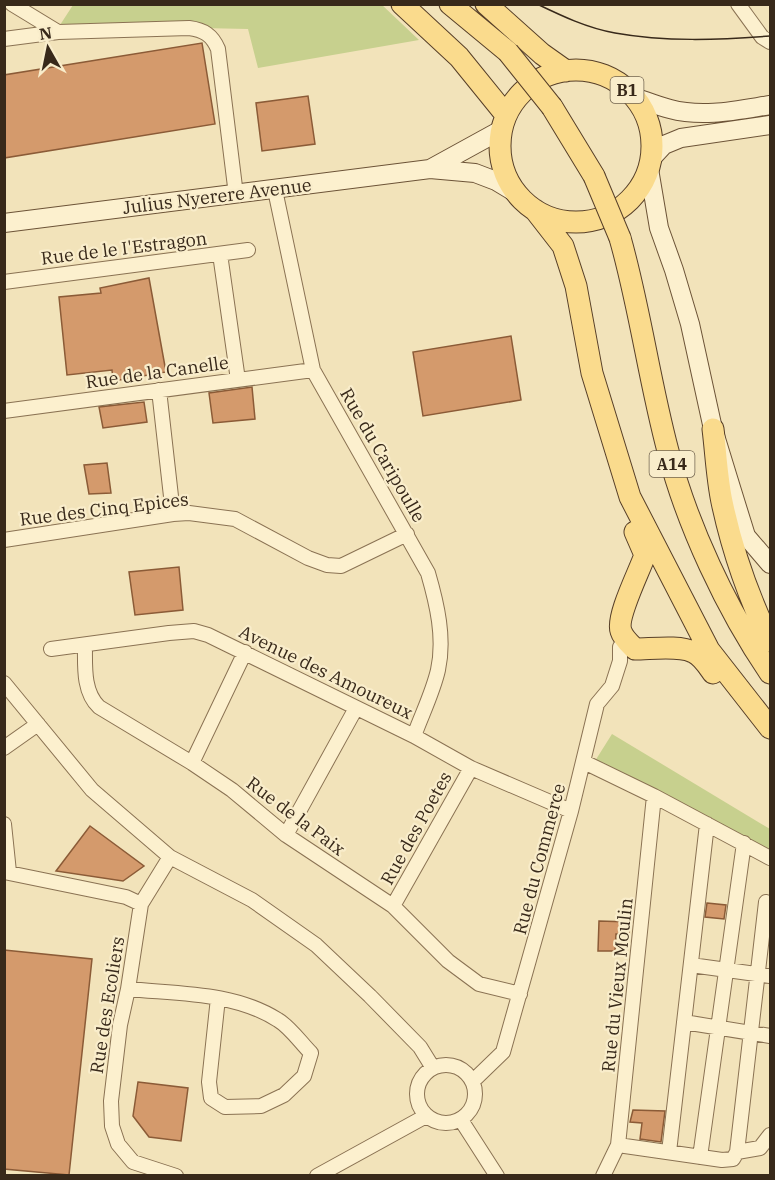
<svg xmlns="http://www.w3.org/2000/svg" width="775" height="1180" viewBox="0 0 775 1180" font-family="'IBM Plex Serif',serif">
  <rect width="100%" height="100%" fill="#f2e3ba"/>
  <path fill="#c7d08e" d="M381,4l38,36 -161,28 -10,-39 -188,-4 13,-20z
    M612,734l158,95v23l-175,-91z"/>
  <path fill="#d49a6c" stroke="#8b5b37" stroke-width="1.5" d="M202,43l13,81 -211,34v-83z
    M308,96l7,48 -53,7 -6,-48z
    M149,278l17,94 -53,9 -1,-11 -45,5 -8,-78 42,-4 -1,-5z
    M511,336l10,64 -98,16 -10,-64z
    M252,387l3,32 -42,4 -4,-30z
    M144,402l3,20 -44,6 -4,-21z
    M107,463l4,30 -22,1 -5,-29z
    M179,567l4,43 -48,5 -6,-43z
    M90,826l54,40 -21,15 -67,-10z
    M707,903l19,2 -2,14 -19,-2z
    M599,921l31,1 -1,12h-13l-1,17h-17z
    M4,950l88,9 -23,216 -65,-6z
    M138,1082l50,6 -7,53 -32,-4 -16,-21z
    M633,1110l32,1 -4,31 -21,-3 2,-16 -12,-1z"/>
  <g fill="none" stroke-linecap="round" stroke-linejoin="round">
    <g stroke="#8a7253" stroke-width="16">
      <path id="minor" d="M12,4l46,28
        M738,4l24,33 8,5
        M4,39l54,-7 131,-4c15,2 23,7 29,21l18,146
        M275,190l38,180 115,203c9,31 17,65 10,97 -5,22 -16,44 -24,66
        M220,254l18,126
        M4,282l244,-32
        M159,390l14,124
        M4,411l309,-41
        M4,540l169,-26 16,-1 46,6 73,39 19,7 14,1 66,-32
        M85,645c0,21 -2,47 14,62l93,56 40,27 54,45 107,71 55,55 31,23 41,10
        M51,649l118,-16 25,-2 14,4 206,101 57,32 100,43
        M4,683l88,107 78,67 82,43 64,45 54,51 50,51 13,21
        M4,748l34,-24
        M584,762l70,34 116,62
        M192,763l53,-111
        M4,824l5,48
        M286,835l70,-127
        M170,857l-29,47 -13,85 -8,36 -9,76 1,25 6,18 15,18 43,14
        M4,872l122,25 15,7
        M393,906l78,-138
        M691,965l79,11
        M128,989c51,5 106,3 150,31 12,7 23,23 33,33l-7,23 -20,19 -23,11 -36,1 -14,-9 -2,-16 9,-84
        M684,1022l86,14
        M417 1094a29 29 0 1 1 58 0a29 29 0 1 1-58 0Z
        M473,1081l30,-29 68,-241 26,-107 15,-18 8,-25v-14l5,-8
        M461,1120l36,56
        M618,1145l104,15 11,-1 4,-7 29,-250
        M669,1152l38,-328
        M737,1152l23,-4 10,-13
        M700,1157l44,-314
        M317,1176l109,-60
        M603,1176l15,-31 36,-349"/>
    </g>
    <g stroke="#6c5337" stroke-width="20">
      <path id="secondary" d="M634,97c12,4 24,9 36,12 33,9 68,1 100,-4
        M651,159l13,-14 17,-7 89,-13
        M430,169l71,-39
        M649,169l10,59 15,42 16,54 23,105 15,49 18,58 24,28
        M4,223l426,-54 45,4 21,8 20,12"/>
    </g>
    <g stroke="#573f28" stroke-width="23">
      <path id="primary" d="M402,4l57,53 47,58
        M450,4l58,48
        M486,4l56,50 24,17
        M500 146a76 76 0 1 1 152 0a76 76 0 1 1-152 0Z
        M552,107l42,69
        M535,210l28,36 13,40 16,87 38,124 79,153 61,78
        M620,238c20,70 29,142 48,213 19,74 59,159 102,222
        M713,429c3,24 4,49 9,73 10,47 27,96 48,139
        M635,532l10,23c-6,17 -29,62 -24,76 2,7 9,13 14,18 16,0 45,-4 58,3 9,4 15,14 20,21"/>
    </g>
    <use href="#minor" stroke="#fcf0ce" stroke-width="14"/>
    <use href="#secondary" stroke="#fcf0ce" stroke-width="18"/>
    <use href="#primary" stroke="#fadb8d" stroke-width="21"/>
    <path stroke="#38291a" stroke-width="1.5" d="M537,4c25,12 50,24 78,29 50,9 104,7 155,3"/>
    <g stroke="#573f28" stroke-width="23" stroke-linecap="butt">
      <path id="primary-bridge" d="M508,52l44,55
        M594,176l26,62"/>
    </g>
    <use href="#primary-bridge" stroke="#fadb8d" stroke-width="21"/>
  </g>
  <g text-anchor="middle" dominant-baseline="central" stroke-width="4.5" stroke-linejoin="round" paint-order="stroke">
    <g fill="#f9edcb" stroke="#72644f" stroke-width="1.5">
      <rect x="610.5" y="77" width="33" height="26" rx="4.5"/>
      <rect x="649.5" y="451" width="45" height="26" rx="4.5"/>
    </g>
    <g font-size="16" font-weight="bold" fill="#38291a">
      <text x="627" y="90">B1</text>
      <text x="672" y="464">A14</text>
    </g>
    <g font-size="18" fill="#38291a" stroke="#f9edcb">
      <text transform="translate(217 196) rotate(-7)">Julius Nyerere Avenue</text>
      <text transform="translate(124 248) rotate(-7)">Rue de le I'Estragon</text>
      <text transform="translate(157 372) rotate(-8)">Rue de la Canelle</text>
      <text transform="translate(383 455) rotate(60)">Rue du Caripoulle</text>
      <text transform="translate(104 509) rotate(-7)">Rue des Cinq Epices</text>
      <text transform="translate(326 672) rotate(26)">Avenue des Amoureux</text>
      <text transform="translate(296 816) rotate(37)">Rue de la Paix</text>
      <text transform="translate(416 828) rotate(-61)">Rue des Poetes</text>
      <text transform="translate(539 859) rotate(-75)">Rue du Commerce</text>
      <text transform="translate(617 985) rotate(-84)">Rue du Vieux Moulin</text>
      <text transform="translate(107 1005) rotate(-81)">Rue des Ecoliers</text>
    </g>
  </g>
  <rect width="775" height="1180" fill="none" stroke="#38291a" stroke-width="12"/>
  <g transform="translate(48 48) rotate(351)" stroke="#f9edcb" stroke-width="4.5" paint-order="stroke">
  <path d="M0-4.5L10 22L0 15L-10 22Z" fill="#38291a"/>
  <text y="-9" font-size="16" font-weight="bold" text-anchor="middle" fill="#38291a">N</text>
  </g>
</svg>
